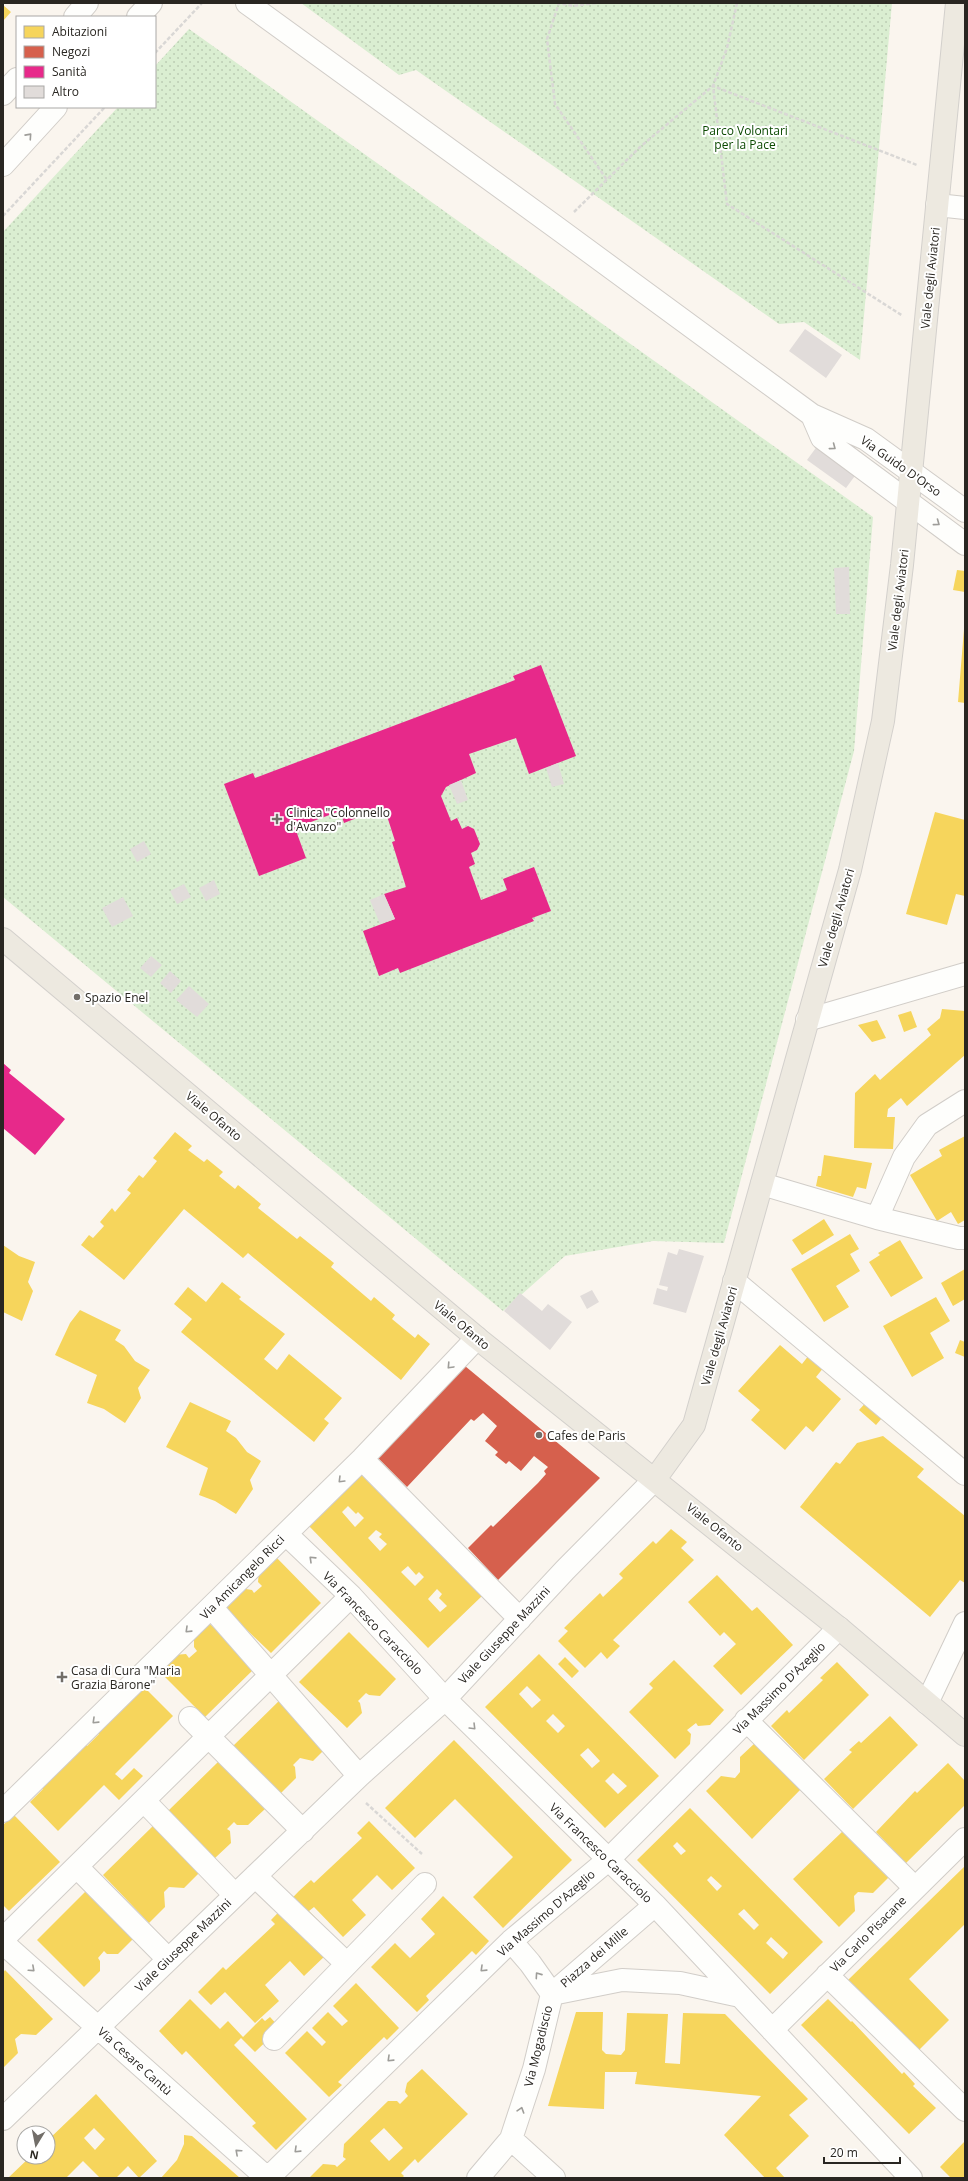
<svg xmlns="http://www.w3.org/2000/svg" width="968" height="2181" viewBox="0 0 968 2181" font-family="'Open Sans',sans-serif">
  <defs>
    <pattern id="grass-dots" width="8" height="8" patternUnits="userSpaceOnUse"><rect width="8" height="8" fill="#daeed1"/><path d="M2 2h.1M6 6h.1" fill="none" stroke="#bbccb3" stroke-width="1.8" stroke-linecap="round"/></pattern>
  </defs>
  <rect width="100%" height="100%" fill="#faf5ee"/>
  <path fill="url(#grass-dots)" d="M301,3h591l-32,357 -56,-38 -25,2 -363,-254 -17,5z
    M189,29l684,488 -19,234 -130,492 -71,-2 -88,15 -62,55 -500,-414v-665l115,-125h37v-41z"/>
  <path fill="#f6d55c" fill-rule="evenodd" d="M3,5l8,7 -8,9z
    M957,570l8,1v21l-12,-2z
    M964,629h1v74l-7,-1z
    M935,812l30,8v76l-9,-2 -9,31 -41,-11z
    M942,1009l23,2v44l-58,51 -6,-8 -13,11 -1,8h8l-2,32 -39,-1 1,-55 20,-19 5,6 51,-45 -4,-6 13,-11z
    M911,1011l6,16 -13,5 -6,-17z
    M877,1020l9,18 -14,4 -14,-17z
    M175,1132l17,14 -4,4 16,12 3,-3 16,13 -4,4 16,13 3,-4 23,19 -3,4 39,31 3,-3 34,27 -3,4 40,34 3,-4 21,18 -3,4 23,19 3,-4 12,10 -29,36 -153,-127 -5,5 -59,-49 -60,71 -43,-35 8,-10 4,3 11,-12 -4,-4 12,-14 3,4 16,-19 -4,-3 12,-15 4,3 14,-17 -4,-3z
    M965,1136v84l-7,4 -7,-12 -14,9 -27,-46 32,-19 -3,-6z
    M824,1155l48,8 -6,26 -9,-2 -4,10 -37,-11 2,-10h3z
    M824,1219l10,16 -32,20 -10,-15z
    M850,1234l9,15 -9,5 10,17 -24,15 13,21 -25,15 -33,-53z
    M900,1240l23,38 -32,19 -22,-35 11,-7 -2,-2z
    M3,1245l16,11 16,6 -7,20 5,9 -11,30 -19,-9z
    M965,1269v30l-12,7 -12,-23z
    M222,1282l19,15 -2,2 46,35 -21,25 13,11 12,-16 53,44 -18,21 5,4 -15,19 -133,-110 11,-13 -18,-15 14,-17 18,15z
    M936,1297l14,24 -20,12 14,25 -32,19 -29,-51z
    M80,1310l41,20 -6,10 9,6 11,15 15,9 -12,18 3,10 -16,25 -21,-14 -17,-6 10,-28 -42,-20 15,-32z
    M960,1340l5,2v15l-10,-4z
    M780,1345l22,19 11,-14 15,12 -12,15 25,22 -28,33 -7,-6 -21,24 -34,-30 9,-10 -22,-19z
    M870,1398l17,14 -11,13 -17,-15z
    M190,1402l41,19 -5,10 10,7 11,14 14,9 -11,19 3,9 -17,25 -21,-13 -16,-6 9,-27 -42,-21z
    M883,1436l41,33 -7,8 48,39v67l-5,-3 -30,37 -130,-110 36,-45 4,2 17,-21z
    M360,1472l122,124 -54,52 -121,-124zM348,1506l8,8 2,-2 6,6 -9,9 -13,-15zM376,1530l6,4 -3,3 8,7 -7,7 -12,-13zM408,1566l8,9 3,-3 5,5 -9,9 -14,-14zM437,1589l5,5 -3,4 8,8 -7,6 -12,-13z
    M671,1529l16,13 -6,6 13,12 -81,80 7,6 -13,13 -6,-7 -16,16 -27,-27 10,-10 -4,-3 36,-35 3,4 20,-19 -4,-4 34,-33 3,3z
    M275,1556l46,47 -50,50 -48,-46 17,-19 12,2 2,3 8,-7 -4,-4 1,-11z
    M717,1575l35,36 5,-4 36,38 -52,50 -28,-29 23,-22 -12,-12 -4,4 -32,-34z
    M209,1623l46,45 -50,49 -46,-46 15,-16 12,-1 3,4 8,-7 -3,-4v-9z
    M349,1632l47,47 -16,17 -11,-1 -3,-2 -8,8 2,2 2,10 -15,15 -48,-46z
    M539,1654l120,122 -54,52 -120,-121zM527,1686l14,14 -9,8 -13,-14zM553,1714l12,12 -7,7 -12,-12zM588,1748l12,13 -8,7 -12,-13zM613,1773l14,13 -9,8 -13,-13z
    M565,1657l14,14 -7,7 -14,-14z
    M674,1660l50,50 -14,15 -12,1 -2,-3 -9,7 4,4 -1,10 -15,15 -46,-47 24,-24 -4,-4z
    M837,1662l32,33 -65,65 -33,-34 16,-16 2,3 34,-33 -3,-2z
    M145,1688l28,28 -58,58 7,6 12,-12 9,8 -24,24 -15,-15 -46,46 -28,-29 13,-13 -3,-2 44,-44 3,3 12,-12 -3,-3 35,-34 2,2z
    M283,1697l47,47 -17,17 -13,-3 -7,7 2,2 1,11 -16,16 -47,-48z
    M890,1716l28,29 -65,64 -29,-30 28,-27 -3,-2 10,-9 2,2z
    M454,1740l118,120 -69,68 -30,-31 40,-40 -58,-58 -40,39 -30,-30z
    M755,1743l46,46 -49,50 -46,-48 15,-15 14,2 5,-6v-15z
    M218,1762l47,47 -17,16h-11l-3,-3 -7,7 3,2 1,12 -16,15 -47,-47z
    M948,1763l17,18v24l-59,58 -30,-31 39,-41 2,2z
    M690,1808l133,134 -53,52 -133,-134zM677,1842l9,9 -5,4 -8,-9zM711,1876l11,10 -5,5 -10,-11zM744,1909l15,16 -5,5 -16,-16zM771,1937l17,16 -5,6 -17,-16z
    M14,1815l46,47 -51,49 -6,-6v-80z
    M369,1821l46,47 -23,22 -15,-15 -25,25 14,15 -23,22 -29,-30 -5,4 11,11 -12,12 19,20 -23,22 -14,-15 -25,24 14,16 -24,22 -30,-31 -14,13 -13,-13 25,-25 3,3 49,-46 -4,-4 28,-29 12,-11 3,3 48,-45 -5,-5z
    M153,1826l46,47 -15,15 -15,-1 -5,5 1,15 -16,16 -46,-48z
    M843,1831l46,46 -16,16 -15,-1 -4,4 1,15 -16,16 -46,-48z
    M965,1866v58l-56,55 40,41 -31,31 -70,-71z
    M87,1890l47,48 -16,16h-11l-3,-3 -6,7 2,3v10l-16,16 -47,-47z
    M443,1896l46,45 -13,14 -4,-4 -46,45 3,4 -12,12 -46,-45 24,-24 15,15 25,-24 -14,-15z
    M5,1970l48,49 -17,16 -15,-1 -6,5 3,14 -15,15v-95z
    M356,1983l43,45 -12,12 -3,-3 -3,3 -43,42 4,3 -13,12 -44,-44 22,-22 15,15 4,-4 -14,-14 16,-16 14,14 6,-5 -15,-15z
    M190,1999l30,30 8,-8 15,16 19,-19 3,3 5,-4 10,11 -25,24 -14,-14 -7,7 73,74 -31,31 -24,-24 4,-3 -70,-72 -4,4 -23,-24z
    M828,1999l23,23 1,-1 50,53 2,-2 11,12 -2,2 23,22 -27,26 -108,-109z
    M576,2012h27l-1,38 4,4 15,1 4,-5 2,-37 41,1 -3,49 15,1 3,-51 42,1 83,85 -19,16 20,21 -33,32 9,10h-20l-41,-43 37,-39 -126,-12 2,-12h-32l-1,37 -56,-3z
    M422,2069l46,45 -50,49 -3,-4 -14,14 3,3 -2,2h-93l14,-14 12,1 2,2 9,-8 -3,-2 1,-13 44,-43h9l3,3 8,-8 -3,-4 2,-9zM384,2128l19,20 -14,13 -19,-20z
    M96,2094l61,67 -18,17 -11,-12 -12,12h-16l-17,-17 -17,17h-58l22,-21h18v-17zM94,2128l11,11 -10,11 -11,-12z
    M184,2135l8,1 48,42h-79l16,-18 7,-16z
    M965,2141v37h-14l-11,-11z"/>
  <path fill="#d6604d" d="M465,1366l135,112 -102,102 -30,-32 23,-23 2,2 45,-44 8,-9 -2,-3 4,-4 -14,-11 -13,15 -12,-10 -3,3 -11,-9 3,-3 -13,-11 12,-15 -14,-13 -9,8 -3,-2 -64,68 -32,-32z"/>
  <path fill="#e7298a" d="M541,665l35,91 -47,18 -13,-36 -47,16 7,19 -30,14 -5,9 10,25 6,-3 5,11 6,-3 6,3 6,15 -3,6 -6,3 4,11 -6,3 12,33 26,-10 -4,-11 31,-12 17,44 -19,7 2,3 -134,52 -2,-5 -19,8 -16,-45 32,-12 -11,-25 22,-7 -14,-45 3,-1 -8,-25 -10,-6 -33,13 -4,-12 -45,17 11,30 -47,18 -35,-92 29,-11 2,5 260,-98 -2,-4z
    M3,1063l8,7 -2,3 56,46 -30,36 -32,-27z"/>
  <path fill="#e1dcda" d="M805,329l37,26 -16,23 -37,-27z
    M818,445l39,28 -11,15 -39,-28z
    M849,567l1,47h-14l-2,-46z
    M558,763l6,21 -12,3 -6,-19z
    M461,780l7,20 -11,4 -8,-19z
    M144,841l7,13 -14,8 -7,-13z
    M214,880l6,14 -14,7 -7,-13z
    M184,884l7,13 -14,7 -7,-13z
    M384,894l11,25 -15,5 -10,-24z
    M123,897l10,19 -21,11 -10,-19z
    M151,956l11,9 -11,12 -11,-9z
    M170,971l11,10 -10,12 -11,-10z
    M189,986l20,18 -12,13 -21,-17z
    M679,1249l25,7 -18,57 -33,-9 4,-16 10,3 1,-4 -9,-2 9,-33 9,3z
    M592,1290l7,12 -12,7 -7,-13z
    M520,1293l22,18 6,-7 24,18 -22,28 -46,-39z"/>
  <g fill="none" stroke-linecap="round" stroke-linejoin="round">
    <g stroke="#d1cdc8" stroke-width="24">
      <path id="minor" d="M247,3l310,225 255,187 10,23 143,106
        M75,17l12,-14
        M138,17l13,-14
        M3,94l14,-15
        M3,165l53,-58
        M937,205l28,3
        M812,415l54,24 99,72
        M807,1020l158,-46
        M762,1184l115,34 82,20h6
        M877,1218l27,-61 23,-32 38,-24
        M734,1281l231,193
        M362,1459l158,160
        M286,1534l65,62 94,103 210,206 256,273
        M212,1608l147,168
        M927,1703l38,-80
        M190,1718l113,113
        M746,1720l169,168
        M144,1801l91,94
        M3,1811l359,-352 115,-121
        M77,1867l91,92
        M255,1876l92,88
        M3,1939l348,-343
        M3,1943l264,235
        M827,1975l138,135
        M553,1993l102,-88
        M552,1994l70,-14 58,3 60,13
        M772,2030l193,-191
        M274,2039l151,-155
        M3,2119l356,-343 86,-77 120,-129 90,-91
        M511,2139l43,39
        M268,2178l243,-237 97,-81 231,-232
        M478,2178l33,-39 23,-70 18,-75 -22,-31 -19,-22"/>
    </g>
    <g stroke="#d3d0cc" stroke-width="24">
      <path id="major" d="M3,939l474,399 362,290 126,107
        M655,1479l39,-54 156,-555 33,-149 19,-156 55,-562"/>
    </g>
    <path stroke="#d9d7d5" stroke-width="2.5" stroke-dasharray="4 2" stroke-linecap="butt" d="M325,3h16
      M596,3l-23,3 -14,-3 -12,36 8,65 52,76
      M737,3l-10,45 -14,38 14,118 176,112
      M155,53l47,-50
      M574,212l66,-65 73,-61 204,79
      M3,216l102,-109
      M366,1803l56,51"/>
    <use href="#minor" stroke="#fefefc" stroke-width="22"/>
    <use href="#major" stroke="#ede9e0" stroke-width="22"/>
  </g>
  <defs><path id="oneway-chevron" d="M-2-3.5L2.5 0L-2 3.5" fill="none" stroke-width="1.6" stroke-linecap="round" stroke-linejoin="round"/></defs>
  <g stroke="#9e9d99">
    <use href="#oneway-chevron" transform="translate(29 136) rotate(-48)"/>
    <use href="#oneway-chevron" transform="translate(833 447) rotate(37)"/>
    <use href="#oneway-chevron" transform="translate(937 523) rotate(36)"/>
    <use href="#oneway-chevron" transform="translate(450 1366) rotate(133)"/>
    <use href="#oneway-chevron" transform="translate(341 1480) rotate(135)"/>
    <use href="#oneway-chevron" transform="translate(312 1559) rotate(-136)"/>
    <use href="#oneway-chevron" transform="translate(188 1630) rotate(136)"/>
    <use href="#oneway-chevron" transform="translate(95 1721) rotate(136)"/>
    <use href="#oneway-chevron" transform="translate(473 1727) rotate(45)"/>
    <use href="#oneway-chevron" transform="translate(32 1969) rotate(42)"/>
    <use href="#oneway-chevron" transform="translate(483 1969) rotate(136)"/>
    <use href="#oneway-chevron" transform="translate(538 1975) rotate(-125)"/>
    <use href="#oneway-chevron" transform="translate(390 2059) rotate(136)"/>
    <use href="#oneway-chevron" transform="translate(521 2110) rotate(-72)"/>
    <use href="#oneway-chevron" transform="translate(297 2150) rotate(136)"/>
    <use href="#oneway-chevron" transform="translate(238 2152) rotate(-138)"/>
  </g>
  <g fill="#726e69" stroke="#fff" stroke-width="1.5">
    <path d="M275 813h4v4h4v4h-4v4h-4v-4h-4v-4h4z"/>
    <circle cx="77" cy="997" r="4"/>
    <circle cx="539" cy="1435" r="4"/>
    <path d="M60 1671h4v4h4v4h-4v4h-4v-4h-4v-4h4z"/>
  </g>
  <g text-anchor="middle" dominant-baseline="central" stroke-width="4" stroke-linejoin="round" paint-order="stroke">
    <g font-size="12" fill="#0b4900" stroke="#fff">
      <text x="745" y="130">Parco Volontari<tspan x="745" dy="14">per la Pace</tspan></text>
    </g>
    <g font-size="12" fill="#292621" stroke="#fff">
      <text transform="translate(930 278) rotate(-84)">Viale degli Aviatori</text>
      <text transform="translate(901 466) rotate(35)">Via Guido D'Orso</text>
      <text transform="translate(898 600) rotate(-83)">Viale degli Aviatori</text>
      <text transform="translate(836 918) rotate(-74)">Viale degli Aviatori</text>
      <text transform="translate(214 1116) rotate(40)">Viale Ofanto</text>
      <text transform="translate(462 1325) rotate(40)">Viale Ofanto</text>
      <text transform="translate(719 1336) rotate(-74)">Viale degli Aviatori</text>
      <text transform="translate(715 1527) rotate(39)">Viale Ofanto</text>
      <text transform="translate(242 1577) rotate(-45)">Via Amicangelo Ricci</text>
      <text transform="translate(373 1623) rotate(46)">Via Francesco Caracciolo</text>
      <text transform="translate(504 1635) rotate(-47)">Viale Giuseppe Mazzini</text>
      <text transform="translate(779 1688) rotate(-45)">Via Massimo D'Azeglio</text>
      <text transform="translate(601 1853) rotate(44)">Via Francesco Caracciolo</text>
      <text transform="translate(546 1913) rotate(-41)">Via Massimo D'Azeglio</text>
      <text transform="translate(868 1934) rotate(-45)">Via Carlo Pisacane</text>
      <text transform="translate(183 1945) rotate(-44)">Viale Giuseppe Mazzini</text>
      <text transform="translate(594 1957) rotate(-41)">Piazza dei Mille</text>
      <text transform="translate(538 2046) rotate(-76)">Via Mogadiscio</text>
      <text transform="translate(135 2061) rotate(42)">Via Cesare Cantù</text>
    </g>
    <g font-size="12" fill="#292621" stroke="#fff" text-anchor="start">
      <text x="286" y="812">Clinica "Colonnello<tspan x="286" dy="14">d'Avanzo"</tspan></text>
      <text x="85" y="997">Spazio Enel</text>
      <text x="547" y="1435">Cafes de Paris</text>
      <text x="71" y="1670">Casa di Cura "Maria<tspan x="71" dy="14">Grazia Barone"</tspan></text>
    </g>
  </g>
  <rect width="968" height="2181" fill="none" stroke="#292621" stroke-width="8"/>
  <rect x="16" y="16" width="140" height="92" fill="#ffffff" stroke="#a9a8a6"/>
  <rect x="24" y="26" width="20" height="12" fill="#f6d55c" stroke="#a9a8a6"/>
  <text x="52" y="36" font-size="12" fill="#292621">Abitazioni</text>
  <rect x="24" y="46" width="20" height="12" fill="#d6604d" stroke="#a9a8a6"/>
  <text x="52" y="56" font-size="12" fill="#292621">Negozi</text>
  <rect x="24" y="66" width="20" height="12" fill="#e7298a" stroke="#a9a8a6"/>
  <text x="52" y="76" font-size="12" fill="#292621">Sanità</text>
  <rect x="24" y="86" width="20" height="12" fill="#e1dcda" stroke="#a9a8a6"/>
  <text x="52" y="96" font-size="12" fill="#292621">Altro</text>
  <g transform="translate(36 2145) rotate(190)"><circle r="19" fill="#ffffff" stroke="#a9a8a6"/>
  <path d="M0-3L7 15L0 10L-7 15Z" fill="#726e69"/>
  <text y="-6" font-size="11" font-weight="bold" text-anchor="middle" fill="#292621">N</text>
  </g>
  <path d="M824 2157v6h76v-6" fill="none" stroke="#292621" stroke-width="2"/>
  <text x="830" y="2157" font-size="12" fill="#292621" stroke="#ffffff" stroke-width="3" paint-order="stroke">20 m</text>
</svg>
